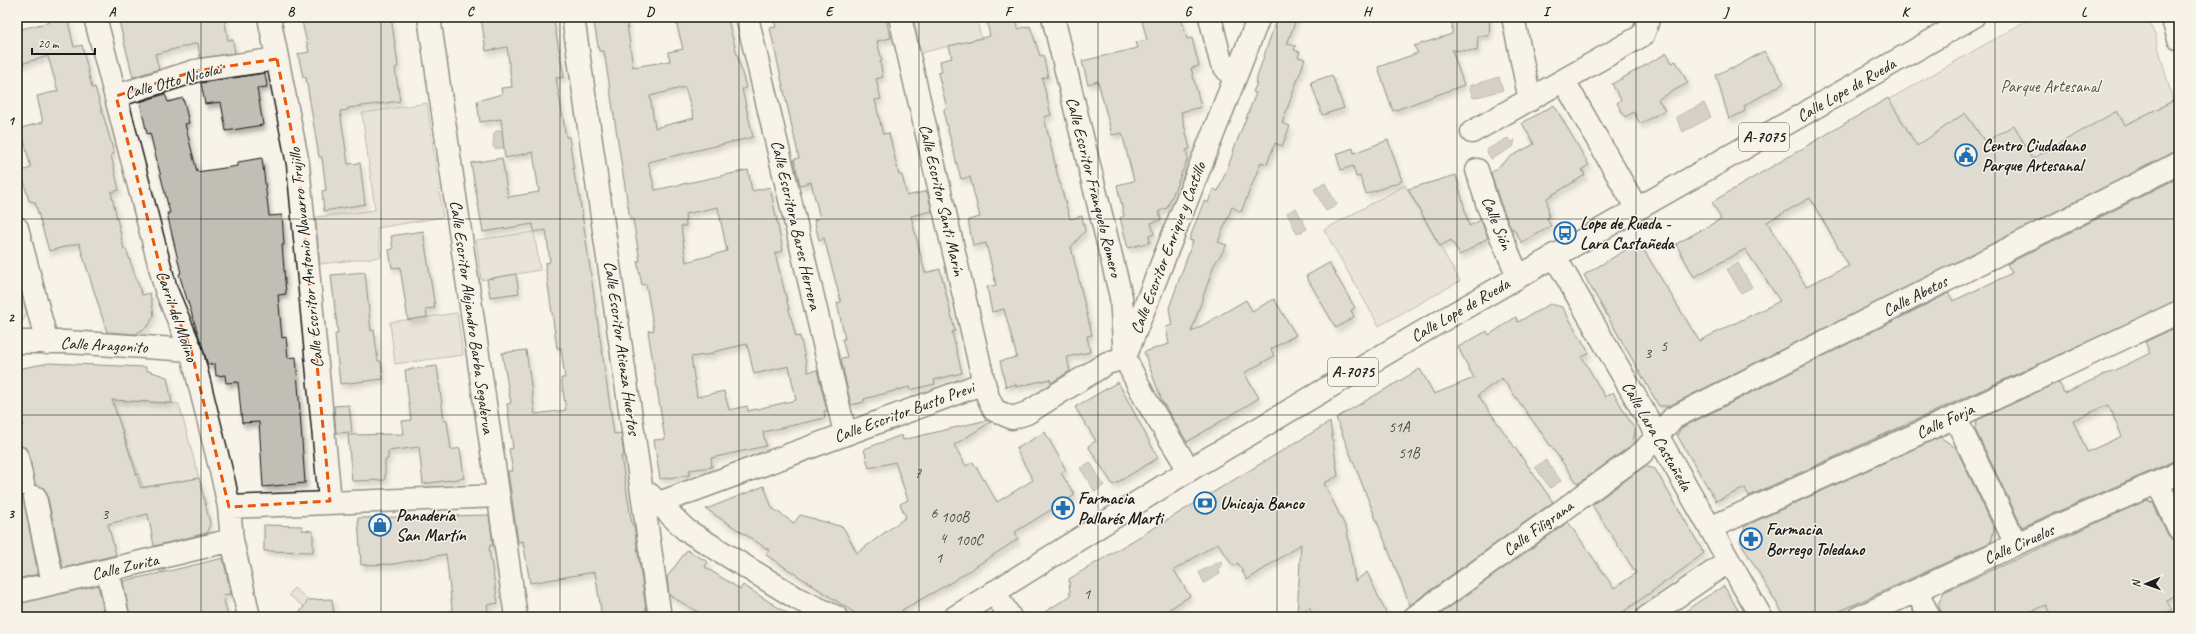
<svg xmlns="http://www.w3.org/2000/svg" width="2196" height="634" viewBox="0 0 2196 634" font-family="Caveat,sans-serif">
  <defs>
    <filter id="shadow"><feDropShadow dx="2.5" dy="4.5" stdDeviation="2" flood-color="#0004"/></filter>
  </defs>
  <rect width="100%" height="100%" fill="#f7f3e8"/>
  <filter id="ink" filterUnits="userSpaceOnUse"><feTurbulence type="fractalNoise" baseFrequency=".025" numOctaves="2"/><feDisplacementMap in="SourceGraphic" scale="8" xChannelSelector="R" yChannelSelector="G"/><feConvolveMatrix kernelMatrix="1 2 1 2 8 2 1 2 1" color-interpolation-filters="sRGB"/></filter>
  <g filter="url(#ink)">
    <path fill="#d7d3cb" stroke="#7a7874" d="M913,17h63l5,21 -60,15z
      M2033,17h114l8,18 18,66 -218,111 -67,-112z
      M427,103l16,114 -66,11 4,29 -61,7 -4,-47 59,-7 -13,-97z
      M1405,185l55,96 -81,45 -55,-96z
      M534,232l6,38 -59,10 -5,-40z
      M17,267c5,17 20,47 0,59z
      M457,313l6,42 -68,9 -5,-42z
      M111,399l68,5 20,74 -56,9z
      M294,588l15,12 23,3 3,13 -18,1 -28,-22z"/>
    <path fill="#aca9a2" stroke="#72716c" d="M1499,77l4,13 -30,8 -4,-12z
      M1704,103l7,14 -28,15 -7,-15z
      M516,128l-8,19 -13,2 -2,-3 1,-12 2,-3z
      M1508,138l4,4 3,-2 -2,7 -22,12 -5,-9z
      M1325,183l12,22 -11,6 -12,-22z
      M1296,208l11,21 -10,5 -10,-21z
      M1738,263l14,24 -11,6 -14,-24z
      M1546,460l15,21 -11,7 -15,-21z
      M1090,462l14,23 -9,7 -15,-24z
      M1221,561l1,5 -3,4 1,4 -16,9 -5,-11z"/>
    <path fill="#c0beb5" stroke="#1c1c1c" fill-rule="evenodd" filter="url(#shadow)" d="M49,17h18l7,30 8,-2 10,43 3,-1 16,55 3,12 -3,1 8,35 -8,2 13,57h2l16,46 8,-2 4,22 -5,10 -13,9 -29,-2 -28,-89 -30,8 -14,-49 -6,-1 -8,-30 10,-3 -10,-40 22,-6 -6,-26 21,-5 -10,-35 -31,9v-35l33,-8z
      M118,17h106l4,23h5l2,13 -35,5 -2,-15 -43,11 4,15 -26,8z
      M301,17h35l1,3 21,-3h33l6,41 1,9 -3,1 5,33 -52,7v2l-8,1 8,53 12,-1 5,41 -41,7 -2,-20 4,-1 -4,-33h-3l-13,-80h-3l-5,-23 11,-2z
      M481,17h72l11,60 -8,1 5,28 5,31h3l7,49h2l36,248 7,-1 3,23h-3l11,69h2l13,92h-45l-7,-45 -65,11 -7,-42 -5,1 -10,-71h5l-4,-22 4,-1 -6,-44 4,-1 -9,-50 24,-3 9,64 31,-4 -5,-32h4l-4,-30h-4l-12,-85 5,-1 -4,-32 -12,2 -1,-8 -50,8 -12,-69 31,-5 6,39 31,-5 -6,-40 -28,6 -4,-39 -21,3 -3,-21 25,-7 -1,-6 11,-1 -5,-40 -21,4z
      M593,17h33l7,50 37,-6 -2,-9 15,-3 -8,-32h52l19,71 -4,1 11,48 -105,25 7,28 93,-20 4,21 18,-4 13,64 -8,2 21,84 4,-1 8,36 9,-2 10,41h-3l1,7 -62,14 3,14 -55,12 1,9 -23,3 1,5 -30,4 -6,-39 11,-1 -17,-108 6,-1 -8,-46 -4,1 -5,-24h3l-7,-42h-3l-26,-168h-5zM685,87l9,31 -39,10 -5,-32zM718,207l9,44 -41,11 -5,-36h5l-1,-12zM747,344l7,30 35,-8 7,34 -48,11 -1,-5 -18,4 -5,-19 -27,6 -6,-40 22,-3v-2z
      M773,17h112l6,21 -14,3 5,20 -2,1 3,15 -7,2 5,20 -6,1 8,34 6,-1 10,42h3l5,21 20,-5 5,20 -21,5 14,57 15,-4 15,62 -3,1 10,41 -28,7 1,4 -25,6 -1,-3 -45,12v3l-13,3 -9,-41 -1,-6 6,-1 -5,-18h3l-8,-36 4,-1 -17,-64 -5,2 -5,-20 6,-2 -9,-36 -11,3 -6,-26 5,-1 -29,-130 6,-1z
      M986,17h30l2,12 12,-3 10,30 3,-1 5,22 -6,1 9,37 -7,2 14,60 12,42 12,-3 3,15 -14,16 21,88 -5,1 3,16 -23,5 3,14 -19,12 -1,-4 -34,8v-3l-10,3 -6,-26 17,-4 -13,-48 -12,3 -5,-25 9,-2 -10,-42 -13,3 -5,-26 12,-3 -10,-40 -9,2 -16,-60 -1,-10 3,-1 -9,-35 4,-1 -2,-11 12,-3 -3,-12 41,-10z
      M1141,17h40l6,22 5,-1 7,28 -8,2 10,39 -20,5 9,37 -4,1 2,8 -21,50 -8,3 2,9 -10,3 3,11 -5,2 1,6 -22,6 -8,-30 4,-2 -7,-31 17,-4 -12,-48 -10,2 -14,-54 -10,3 -6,-23 56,-13 -2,-6 11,-2z
      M1277,17h20l-10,27 9,2 -2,4 6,2 -2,5 7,2 -23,64 8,3 -8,20 -7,-3 -8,21 -6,-2 -20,50 -9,-5 -14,35 9,3 -13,20 -23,67 55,-32 6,11 22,-12 22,36 -25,14 3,7 -30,17 15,25 -72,44 -25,-41 -18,-49 25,-8 -3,-17 6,-2 -3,-17 24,-67 -4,-1 15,-39 4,2 5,-14 5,2 16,-40h-1l23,-58 -3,-1 4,-9h-2z
      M1452,17h38l-1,19h-11l-1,15 -25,-1 12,35 -71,26 -15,-44 40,-14 -4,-7 38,-12z
      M1764,51l20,32 -40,23 1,5 -16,8 -13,-44 16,-8v2z
      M1667,53l5,10 4,-2 12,22 -30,16 7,11 -25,14 -6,-12 -9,5 -8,-14 4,-3 -9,-16z
      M265,73l2,14 -10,1 6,37 -37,6 -5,-29 -16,2 -4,-21z
      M1332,75l12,33 -22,7 -11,-33z
      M165,94l3,8 15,-4 6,25 -4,1 12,48 41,-6v-4l24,-4 7,58 13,-1 2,30h-2l4,49 -8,1 4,43 4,-1 2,21 8,-1 9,126 -42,4 -4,-65 -17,1 -4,-41 -12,1 -1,-8 -9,1 -1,-12 -7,1 -29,-91 2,-1 -14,-60h3l-20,-80 -3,1 -7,-32z
      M1888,98l29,48 48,-33 20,29 29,-17 18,34 85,-48 8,14 50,-25 4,20v31l-510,255h-10l-75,-131 55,-33 60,99 81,-40 -35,-52 -51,28 -18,-33 45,-25 -9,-17zM1810,198l39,68 -43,20 -39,-64z
      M1554,105l35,60 -7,4 3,6 -38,23 2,19 -2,1 4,8 -29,17 -9,-15 -2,1 -11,-27 -9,-29 19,-16 24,-13 -12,-21z
      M1388,140l14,41 -36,13 -6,-18 -4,1 -3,-11 -12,4 -5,-16 17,-6 1,5z
      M1456,175l13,51 12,-6 7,18 -28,17 -9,-15 -11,6 -32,-57z
      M2176,179l3,1v120l-430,196 -4,-8 -29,13 -39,-66 4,-7 268,-135 4,8 59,-28 -5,-9z
      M423,231l12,77 -9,1 1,8 -19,3 -8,-53 -8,1 -3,-18 4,-1 -2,-13z
      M1329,263l26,45 -4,2 3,7 -18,11 -30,-52z
      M365,272l6,59 3,-1 4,31h3l2,18 -43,5 -5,-50h3l-7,-59z
      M516,274l3,19 -29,4 -3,-18z
      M1550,304l12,3 2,3 25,43 -7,4 23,40 8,-5 22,38 -2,14 -55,40 -76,-106 -24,17 75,107 -143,103 -74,-187 84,-49 14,25 40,-16 -16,-31 29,-16 2,4 27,-18 2,5z
      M2179,326v133l-157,68 -47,-98 2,-9 82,-38 5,11 64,-29 22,-11 -5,-11zM2108,405l14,31 -35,16 -14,-32z
      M49,363l97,4v3l21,7 5,26 -60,-3 29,88 58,-10 11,45 -3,10 -53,13 -6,-32 -40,10 8,31 -53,13 -16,-74 -3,-6 -9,-3 -6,-31 -3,-6 -7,-3 -2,-10v-10l6,1 -6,-27v-30z
      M437,366l7,55 3,-1 4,30 9,-2 4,30 -41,6 -4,-37 -31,4v8l-3,1v20l-33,1 -4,-46 56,-1 -2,-13 9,-1 -6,-50z
      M1118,382l40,76 -45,27 -25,-39 8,-5 -21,-34z
      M349,405l3,27 -16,1 -2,-27z
      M987,420l4,2 -37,23 12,21 7,-4 24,40 36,-22 -17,-31 29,-17 21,38 -5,3 14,22 -60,37 3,7 -68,44 -48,27 4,7h-45l-95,-62 3,-5 -63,-41 58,-23 8,22 22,15 6,-8 43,12 14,26 49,-36 -6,-13 8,-4 -13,-38 -26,6 -5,-19 38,-14 1,5z
      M1330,422l8,54 -14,7 23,47 8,51 12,-9 21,45h-72l-7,-10 -12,10 4,-73 -54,36 -9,-17 -5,3 -15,-23 -44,27 16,26 -33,21h-120l33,-21 -1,-17z
      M1940,437l16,11 38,80 -3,14 -164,75h-42l-45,-76 5,-15z
      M1645,466l10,3 49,84 -22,17 -66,47h-180l132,-95 46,66 22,-15 -44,-68z
      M18,495l5,1 15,78 -21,5z
      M2147,500l6,3 15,32 4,4 7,2v52l-13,7 6,10 -15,7h-106l-5,-12 -27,12h-76l-5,-13 6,-12z
      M489,515l4,30h-3l-1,4 9,54 -11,2 1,7 -35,5 -7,-63 -52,10 -33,1 -3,-47z
      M264,525l38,1v4l11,1v21l-49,-1z
      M687,550l21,12 -3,5 35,22 3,-4 50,32h-87l-37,-22 -2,-18z
      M223,558l8,36 -8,1 5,22h-98l-7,-36 37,-8v-3l6,-1 -5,4z
      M98,585l7,32h-88v-13z
      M1724,586l18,31h-64l20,-15z
      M332,599l2,18h-37l11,-17z"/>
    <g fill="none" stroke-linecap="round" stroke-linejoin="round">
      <g stroke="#1c1c1c" stroke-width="25">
        <path id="minor" d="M95,17l71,273 25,60 33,133 5,24 3,33 17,77
          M269,17l29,147 32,337
          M429,17l87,600
          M573,17l87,600
          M747,17l98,416
          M900,17l84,366
          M1053,17l68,280 4,61 21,42 43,70
          M1210,17l11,45 13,17
          M1513,17l17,83
          M2172,17l7,22
          M1564,81l73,128
          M116,96l79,-25 82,-12
          M1472,132l171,-97 6,-18
          M1477,170l11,36 30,70
          M17,228l30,115
          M1554,255l207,362
          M17,342h50l124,8
          M1127,352l132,-335
          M1955,417l61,127
          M17,457l6,27
          M2158,483l21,46
          M649,494l37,36 112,69 38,18
          M35,497l18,86
          M659,503l325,-120 4,14 6,13 18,8 15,-5 80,-50 18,-5
          M229,507l269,-11
          M1710,528l245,-111 224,-105
          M108,570l10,47
          M1917,591l12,26
          M17,592l215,-52
          M994,592l16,25
          M1415,617l227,-164 31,-35 506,-255
          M1647,617l82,-56
          M1860,617l156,-73 163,-71"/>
      </g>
      <g stroke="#1c1c1c" stroke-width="25">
        <path id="major" d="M955,617l234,-147 240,-142 544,-311"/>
      </g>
      <use href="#minor" stroke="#f7f3e8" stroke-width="22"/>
      <use href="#major" stroke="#f7f3e8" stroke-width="22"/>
    </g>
  </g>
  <path d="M0 0H2196V634H0ZM277,59l21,105 32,337 -101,6 -38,-157 -25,-60 -50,-194 79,-25z" fill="#f7f3e8" fill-opacity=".55" fill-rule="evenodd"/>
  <path fill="none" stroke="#e8590c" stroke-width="3" stroke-dasharray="8 5" stroke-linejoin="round" d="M277,59l21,105 32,337 -101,6 -38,-157 -25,-60 -50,-194 79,-25z"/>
  <path fill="none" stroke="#1c1c1c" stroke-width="1" stroke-opacity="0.55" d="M201,17v600M381,17v600M560,17v600M739,17v600M919,17v600M1098,17v600M1277,17v600M1457,17v600M1636,17v600M1815,17v600M1995,17v600M17,219h2162M17,415h2162"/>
  <defs>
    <g id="civic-ring" transform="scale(1.15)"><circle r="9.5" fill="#f7f3e8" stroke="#1f6fb2" stroke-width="1.5"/><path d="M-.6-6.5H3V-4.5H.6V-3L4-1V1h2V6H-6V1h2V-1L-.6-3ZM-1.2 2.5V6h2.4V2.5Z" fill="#1f6fb2"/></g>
    <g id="bus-ring" transform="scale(1.15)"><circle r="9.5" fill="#f7f3e8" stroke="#1f6fb2" stroke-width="1.5"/><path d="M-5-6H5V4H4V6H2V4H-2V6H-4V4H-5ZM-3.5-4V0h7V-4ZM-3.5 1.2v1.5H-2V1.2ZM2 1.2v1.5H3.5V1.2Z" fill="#1f6fb2"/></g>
    <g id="bank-ring" transform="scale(1.15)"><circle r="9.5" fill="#f7f3e8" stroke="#1f6fb2" stroke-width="1.5"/><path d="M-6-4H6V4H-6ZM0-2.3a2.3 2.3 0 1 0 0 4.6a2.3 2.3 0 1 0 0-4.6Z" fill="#1f6fb2"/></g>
    <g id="pharmacy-ring" transform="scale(1.15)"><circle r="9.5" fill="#f7f3e8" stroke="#1f6fb2" stroke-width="1.5"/><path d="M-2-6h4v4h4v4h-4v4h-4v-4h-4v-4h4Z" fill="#1f6fb2"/></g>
    <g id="shop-ring" transform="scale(1.15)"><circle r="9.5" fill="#f7f3e8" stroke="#1f6fb2" stroke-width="1.5"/><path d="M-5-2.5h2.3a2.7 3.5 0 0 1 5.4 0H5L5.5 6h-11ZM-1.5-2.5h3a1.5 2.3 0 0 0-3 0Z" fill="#1f6fb2"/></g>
  </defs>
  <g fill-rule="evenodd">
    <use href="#civic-ring" x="1966" y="155"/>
    <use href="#bus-ring" x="1565" y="233"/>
    <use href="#bank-ring" x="1205" y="503"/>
    <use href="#pharmacy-ring" x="1063" y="508"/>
    <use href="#shop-ring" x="380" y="525"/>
    <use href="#pharmacy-ring" x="1751" y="539"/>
  </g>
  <g text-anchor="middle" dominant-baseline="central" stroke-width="3" stroke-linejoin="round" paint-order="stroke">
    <g font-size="15" fill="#454442">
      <text x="1664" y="346">5</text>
      <text x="1648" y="353">3</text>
      <text x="1399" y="427">51A</text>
      <text x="1409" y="453">51B</text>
      <text x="918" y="473">7</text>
      <text x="934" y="513">6</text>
      <text x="105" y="514">3</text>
      <text x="955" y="517">100B</text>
      <text x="943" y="538">4</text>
      <text x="969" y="540">100C</text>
      <text x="939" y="558">1</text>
      <text x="1087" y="594">1</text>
    </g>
    <g fill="#f7f3e8" stroke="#5e5c59" stroke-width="1">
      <rect x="1739" y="123" width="50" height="28" rx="3"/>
      <rect x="1328" y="358" width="50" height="28" rx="3"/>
    </g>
    <g font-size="16" font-weight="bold" fill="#1c1c1c">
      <text x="1764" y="137">A-7075</text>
      <text x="1353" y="372">A-7075</text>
    </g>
    <g font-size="17" fill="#1c1c1c" stroke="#f7f3e8">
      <text transform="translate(173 81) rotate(-15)">Calle Otto Nicolai</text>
      <text transform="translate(1846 90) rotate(-30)">Calle Lope de Rueda</text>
      <text transform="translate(1094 187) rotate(76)">Calle Escritor Franquelo Romero</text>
      <text transform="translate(942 200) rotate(77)">Calle Escritor Santi Marín</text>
      <text transform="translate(1497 223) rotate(68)">Calle Sión</text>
      <text transform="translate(796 225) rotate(77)">Calle Escritora Bares Herrera</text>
      <text transform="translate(1168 248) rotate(-69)">Calle Escritor Enrique y Castillo</text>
      <text transform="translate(306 258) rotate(-96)">Calle Escritor Antonio Navarro Trujillo</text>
      <text transform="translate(1915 296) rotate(-27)">Calle Abetos</text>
      <text transform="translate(1460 310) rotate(-30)">Calle Lope de Rueda</text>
      <text transform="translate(177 316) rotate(71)">Carril del Molino</text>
      <text transform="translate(472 317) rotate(82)">Calle Escritor Alejandro Barba Segalerva</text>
      <text transform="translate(104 345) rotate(3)">Calle Aragonito</text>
      <text transform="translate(622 348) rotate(82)">Calle Escritor Atienza Huertos</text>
      <text transform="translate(904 412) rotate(-20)">Calle Escritor Busto Previ</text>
      <text transform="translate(1945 421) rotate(-25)">Calle Forja</text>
      <text transform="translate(1657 436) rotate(60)">Calle Lara Castañeda</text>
      <text transform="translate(1538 528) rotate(-36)">Calle Filigrana</text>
      <text transform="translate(2019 544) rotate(-24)">Calle Ciruelos</text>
      <text transform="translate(125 567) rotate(-13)">Calle Zurita</text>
    </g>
    <g font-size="17" fill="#545351" stroke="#f7f3e8">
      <text x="2050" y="86">Parque Artesanal</text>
    </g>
    <g font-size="17" font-weight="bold" fill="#1c1c1c" stroke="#f7f3e8" text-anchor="start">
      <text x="1982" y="145">Centro Ciudadano<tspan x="1982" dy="20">Parque Artesanal</tspan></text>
      <text x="1580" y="223">Lope de Rueda -<tspan x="1580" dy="20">Lara Castañeda</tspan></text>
      <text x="1078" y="498">Farmacia<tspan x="1078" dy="20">Pallarés Marti</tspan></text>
      <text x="1220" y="503">Unicaja Banco</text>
      <text x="396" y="515">Panadería<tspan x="396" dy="20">San Martín</tspan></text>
      <text x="1766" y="529">Farmacia<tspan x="1766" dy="20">Borrego Toledano</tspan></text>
    </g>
  </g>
  <rect width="2196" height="634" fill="none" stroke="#f7f3e8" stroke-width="44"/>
  <g transform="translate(2146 584) rotate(268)" stroke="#f7f3e8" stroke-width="3" paint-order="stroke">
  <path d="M0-3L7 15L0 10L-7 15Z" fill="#1c1c1c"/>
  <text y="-6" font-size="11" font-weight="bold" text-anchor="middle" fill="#1c1c1c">N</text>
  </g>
  <path d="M32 48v6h63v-6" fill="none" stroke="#1c1c1c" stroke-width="2"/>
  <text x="38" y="48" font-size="12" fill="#1c1c1c" stroke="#f7f3e8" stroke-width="3" paint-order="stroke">20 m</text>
  <rect x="22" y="22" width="2152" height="590" fill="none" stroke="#1c1c1c" stroke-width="1.5"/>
  <g font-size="13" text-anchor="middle" font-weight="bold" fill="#1c1c1c">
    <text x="112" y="16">A</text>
    <text x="291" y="16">B</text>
    <text x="470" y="16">C</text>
    <text x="650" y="16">D</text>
    <text x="829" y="16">E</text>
    <text x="1008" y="16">F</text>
    <text x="1188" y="16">G</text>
    <text x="1367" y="16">H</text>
    <text x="1546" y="16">I</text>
    <text x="1726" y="16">J</text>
    <text x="1905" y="16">K</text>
    <text x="2084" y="16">L</text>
    <text x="11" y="125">1</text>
    <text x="11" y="322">2</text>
    <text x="11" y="518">3</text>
  </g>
</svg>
